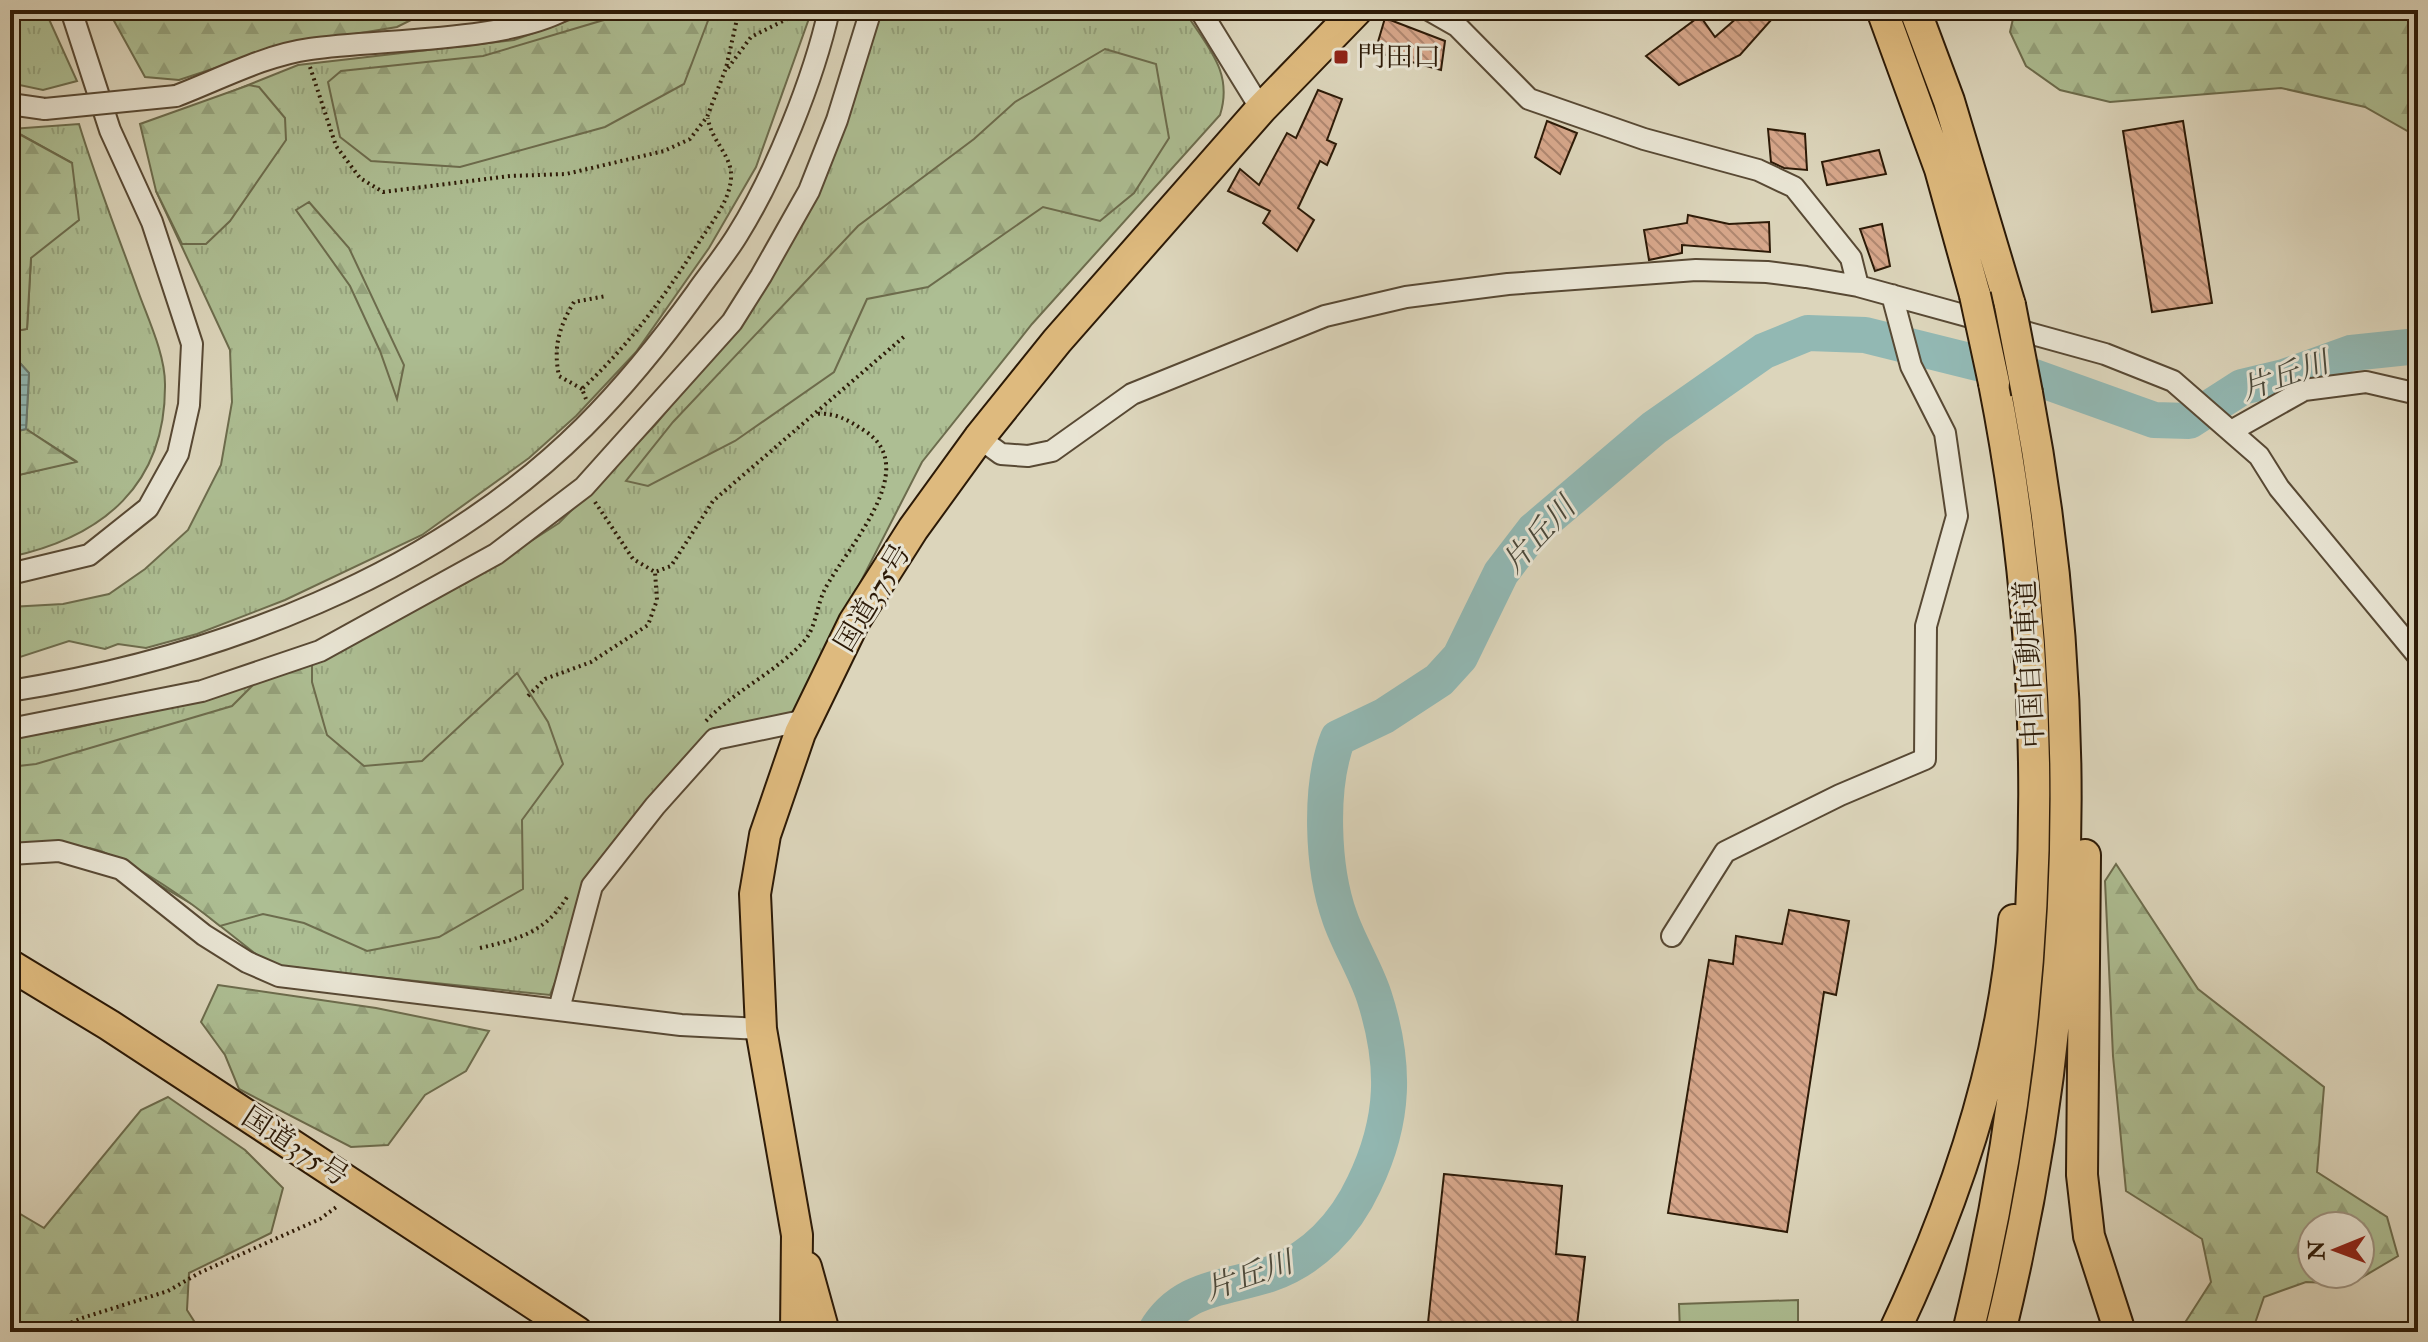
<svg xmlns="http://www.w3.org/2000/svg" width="2428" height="1342" viewBox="0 0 2428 1342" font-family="'IM FELL Double Pica','Noto Serif JP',serif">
  <defs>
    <pattern id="grass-tufts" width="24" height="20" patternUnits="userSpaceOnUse" patternTransform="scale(2)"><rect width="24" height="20" fill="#adbe93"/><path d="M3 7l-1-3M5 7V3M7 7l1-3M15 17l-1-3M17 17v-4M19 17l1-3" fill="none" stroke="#95a37d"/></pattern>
    <pattern id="forest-firs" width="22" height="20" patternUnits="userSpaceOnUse" patternTransform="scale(2)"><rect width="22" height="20" fill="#adbe93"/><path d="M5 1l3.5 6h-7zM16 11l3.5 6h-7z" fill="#95a37d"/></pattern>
    <pattern id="water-rules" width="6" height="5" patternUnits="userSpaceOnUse" patternTransform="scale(2)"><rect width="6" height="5" fill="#92b8b3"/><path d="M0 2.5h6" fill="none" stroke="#779590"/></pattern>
    <pattern id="building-back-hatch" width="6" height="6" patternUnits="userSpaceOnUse" patternTransform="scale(2)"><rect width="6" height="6" fill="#d7a78b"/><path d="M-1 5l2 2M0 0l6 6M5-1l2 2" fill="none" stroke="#af8770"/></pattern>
  </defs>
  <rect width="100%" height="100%" fill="#dcd5bb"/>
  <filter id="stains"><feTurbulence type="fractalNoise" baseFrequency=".0025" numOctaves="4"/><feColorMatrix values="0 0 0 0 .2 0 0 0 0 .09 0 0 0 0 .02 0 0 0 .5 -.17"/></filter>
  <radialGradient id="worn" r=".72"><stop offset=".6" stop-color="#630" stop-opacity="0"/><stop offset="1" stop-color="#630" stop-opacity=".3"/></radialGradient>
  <path fill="url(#grass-tufts)" stroke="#6c6c4d" stroke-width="2" d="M10,10h26l12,7 29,64 -34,9 -33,-7z
    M615,10h197l-56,157 -47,81 -73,104 -60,64 -47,42 -107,77 -137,65 -88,34 -51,14 -28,-4 -13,5 -36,-8 -58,19 -1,-53 53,-3 46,-10 36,-25 43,-39 33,-65 11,-63 -2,-52 -74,-159 42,-86 100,-40 216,-25 78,-28 15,7z
    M879,10h305c22,36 50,61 36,105l-188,209 -110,138 -131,256 -72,13 -54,49 -91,154 -24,61 -279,-29 -76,-60 -93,-55 -70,-8 -22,2v-107l65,-10 128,-30 108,-37 155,-78 93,-60 96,-98 72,-86 53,-77z
    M79,124c17,56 39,111 59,167 10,28 27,63 27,93 1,101 -62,153 -155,173v-80l66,-16 -50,-32 3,-56 -19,-21v-20l17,-3 4,-71 41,-95 -61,-34z"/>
  <path fill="url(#forest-firs)" stroke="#6c6c4d" stroke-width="2" fill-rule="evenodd" d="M108,10h416l-105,6 -22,11 -115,19 -103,34 -34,-3z
    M615,10h97l-28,74 -79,43 -145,40 -89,-6 -31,-24 -12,-55 13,-11 142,-15 124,-37z
    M2015,10h403v127l-53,-30 -84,-19 -171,14 -50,-12 -34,-24 -16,-34z
    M1105,49l51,15 13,74 -35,55 -34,28 -57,-14 -115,80 -61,12 -33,73 -99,69 -87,45 -22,-5 47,-59 185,-196 116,-87 41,-37z
    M249,85l10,2 26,31 1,22 -56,81 -24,23h-24l-26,-53 -16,-67z
    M10,129l62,34 7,57 -48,38 -4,71 -17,3z
    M309,202l40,46 55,117 -7,34 -17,-48 -30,-65 -54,-76z
    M26,429l50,33 -66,15v-44z
    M312,661v21l15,53 37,31 58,-5 95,-88 31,49 15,42 -41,56 1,69 -84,48 -72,14 -63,-28 -41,-9 -43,12c-32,-26 -78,-58 -117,-74 -21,-9 -69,-9 -93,-7v-78l26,-3 196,-58 28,-28z
    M2116,864l82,125 126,98 -7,85 70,45 11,39 -47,28 -45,-2 -42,15 -12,35h-73l32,-50 -9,-43 -76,-48 -13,-135 -8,-175zM2312,1226h48v48h-48z
    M218,985l158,23 113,23 -23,40 -41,24 -37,50 -37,2 -112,-58 -14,-34 -24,-33z
    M168,1097l77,53 38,38 -12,45 -82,40 -2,37 14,22h-191v-124l34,20 97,-118z"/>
  <path fill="#adbe93" stroke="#6c6c4d" stroke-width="2" d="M1798,1300v32h-118l-1,-28z"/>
  <path fill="url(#water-rules)" stroke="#69796e" stroke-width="2" d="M10,352l19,21 -3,56 -16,4z"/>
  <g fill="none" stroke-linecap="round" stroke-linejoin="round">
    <path stroke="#92b8b3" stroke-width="36" d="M1155,1332c27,-46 70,-43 115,-58 43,-15 75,-49 94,-90 31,-64 32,-120 10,-188 -9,-27 -25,-52 -34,-78 -18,-50 -21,-132 -2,-180l46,-22 55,-36 21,-23 41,-84 33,-43 120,-102 110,-77 44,-18 57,2 169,42 120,43 35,1 53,-34 42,-10 67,-24 67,-7"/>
  </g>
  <path fill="url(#building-back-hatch)" stroke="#2c1a07" stroke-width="2" d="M1746,10h34l-40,45 -61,30 -33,-29 54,-40 15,21z
    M1385,18l60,23 -4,29 -66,-18z
    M1318,90l24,9 -15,41 9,4 -9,21 -7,-4 -22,47 16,12 -17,31 -34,-28 7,-12 -42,-20 12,-22 19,16 28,-52 9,5z
    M1547,121l30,12 -17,41 -25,-17z
    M2183,121l29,182 -60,9 -29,-181z
    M1768,129l37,5 2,36 -23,-2 -13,-6z
    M1879,150l7,24 -59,11 -5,-23z
    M1688,215l41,9 40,-2 1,30 -88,-7v8l-33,7 -5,-30 43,-7z
    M1882,224l8,42 -15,5 -15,-42z
    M1789,910l60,11 -13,74 -12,-3 -37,240 -119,-19 41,-253 24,4 3,-28 46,8z
    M1444,1174l118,12 -6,68 29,3 -8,68 -28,-3 -1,10h-121z"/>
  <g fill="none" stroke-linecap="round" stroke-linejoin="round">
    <g stroke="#584934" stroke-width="24">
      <path id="minor" d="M1200,10l61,99
        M1429,10l28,16 72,73 115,40 114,31 36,17 57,71 7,28
        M176,96c42,-16 89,-41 134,-47 70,-10 194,-7 254,-39
        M10,104l35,5
        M2233,430l71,-40 62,-8 52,12
        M979,438l22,16 27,2 24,-5 80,-57 193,-78 81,-19 102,-13 188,-14 71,2 39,5 52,9 247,68 68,27 86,75 20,32 139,168
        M10,574l79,-19 59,-47 30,-54 11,-49 3,-61 -40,-122 -42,-92 -39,-120
        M10,691c206,-33 423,-114 574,-264 41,-41 78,-87 112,-134 14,-20 30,-39 42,-59 37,-59 76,-156 91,-224
        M10,729l192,-38 118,-40 176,-97 88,-67 148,-165 29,-46 48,-85 28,-71 34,-110
        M10,854l49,-3 62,18 83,66 43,27 32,14 402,49 80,4
        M1672,936l53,-84 115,-57 85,-36 1,-133 31,-110 -12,-83 -34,-67 -19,-71
        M559,1009l33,-123 63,-80 60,-67 91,-19"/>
    </g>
    <g stroke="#2c1a07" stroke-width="34">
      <path id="highway" d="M1882,10l58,159 35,126
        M1915,10l34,91 61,204
        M2085,855l-3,320 7,61 31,96
        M10,965l99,60 468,307
        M806,1267l18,65
        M796,1332l1,-97 -36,-206 -6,-135 10,-59 35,-102 54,-111 59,-93 66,-91 78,-97 204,-232 96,-99
        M1894,1332c61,-129 109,-270 120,-412
        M1968,1332c77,-316 89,-630 26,-949
        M2000,1332c76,-310 87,-625 27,-939"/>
    </g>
    <path stroke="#2c1a07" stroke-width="4" stroke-dasharray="2 4" stroke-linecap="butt" d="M310,67l26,79 24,32 23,14 127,-16 56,-2 98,-23 26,-12 17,-22 19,-49 13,-58
      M728,68l23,-31 54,-27
      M582,389l-23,-13c-6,-29 0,-49 15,-74l32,-6
      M586,399l-4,-10c48,-45 84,-94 119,-150 12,-18 28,-38 30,-60 2,-24 -20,-37 -23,-61
      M595,502l38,57 22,13 16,-6 42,-65 193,-166
      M528,696l17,-17 46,-17 57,-37 9,-25 -2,-28
      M706,721c29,-31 71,-49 99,-81 11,-13 12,-36 20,-51 21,-41 98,-120 40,-158 -17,-11 -30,-19 -50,-17
      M480,948c38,-9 65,-15 87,-51
      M49,1332l33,-14 86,-27 31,-18 121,-54 19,-14"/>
    <use href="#minor" stroke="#e8e4d3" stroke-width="20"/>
    <use href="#highway" stroke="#deba7e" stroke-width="30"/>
    <g stroke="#584934" stroke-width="24" stroke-linecap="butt">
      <path id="minor-bridge" d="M45,109l131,-13"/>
    </g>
    <g stroke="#2c1a07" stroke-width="34" stroke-linecap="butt">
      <path id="highway-bridge" d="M1975,295l19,88
        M2010,305l17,88"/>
    </g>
    <use href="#minor-bridge" stroke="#e8e4d3" stroke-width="20"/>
    <use href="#highway-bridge" stroke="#deba7e" stroke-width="30"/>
  </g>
  <rect fill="#8f2418" stroke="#e8e4d3" stroke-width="3" x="1333" y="49" width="16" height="16" rx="4"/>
  <g text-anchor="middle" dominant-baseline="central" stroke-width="6" stroke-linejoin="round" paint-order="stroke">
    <g font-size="28" fill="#2c1a07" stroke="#e8e4d3" text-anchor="start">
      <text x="1357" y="57">門田口</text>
    </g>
    <g font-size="28" fill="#2c1a07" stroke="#e8e4d3">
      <text transform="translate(873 598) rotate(-59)">国道375号</text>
      <text transform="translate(2030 664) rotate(-93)">中国自動車道</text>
      <text transform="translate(295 1147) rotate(33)">国道375号</text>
    </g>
    <g font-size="30" font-style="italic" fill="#4b493b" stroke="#e8e4d3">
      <text transform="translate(2285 376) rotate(-19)">片丘川</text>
      <text transform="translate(1539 535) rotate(-47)">片丘川</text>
      <text transform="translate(1249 1276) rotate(-19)">片丘川</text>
    </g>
  </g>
  <rect width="2428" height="1342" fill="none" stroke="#dcd5bb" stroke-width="40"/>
  <rect x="12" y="12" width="2404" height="1318" fill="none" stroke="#2c1a07" stroke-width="4"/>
  <rect x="20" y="20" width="2388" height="1302" fill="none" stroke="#2c1a07" stroke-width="2"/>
  <g transform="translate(2336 1250) rotate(269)"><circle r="38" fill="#e8e4d3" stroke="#9d9381" stroke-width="2"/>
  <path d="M0-6L14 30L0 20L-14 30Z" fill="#8f2418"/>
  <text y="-12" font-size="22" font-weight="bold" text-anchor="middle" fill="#2c1a07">N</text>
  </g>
  <rect width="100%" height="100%" filter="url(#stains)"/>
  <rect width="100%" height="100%" fill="url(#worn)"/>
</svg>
